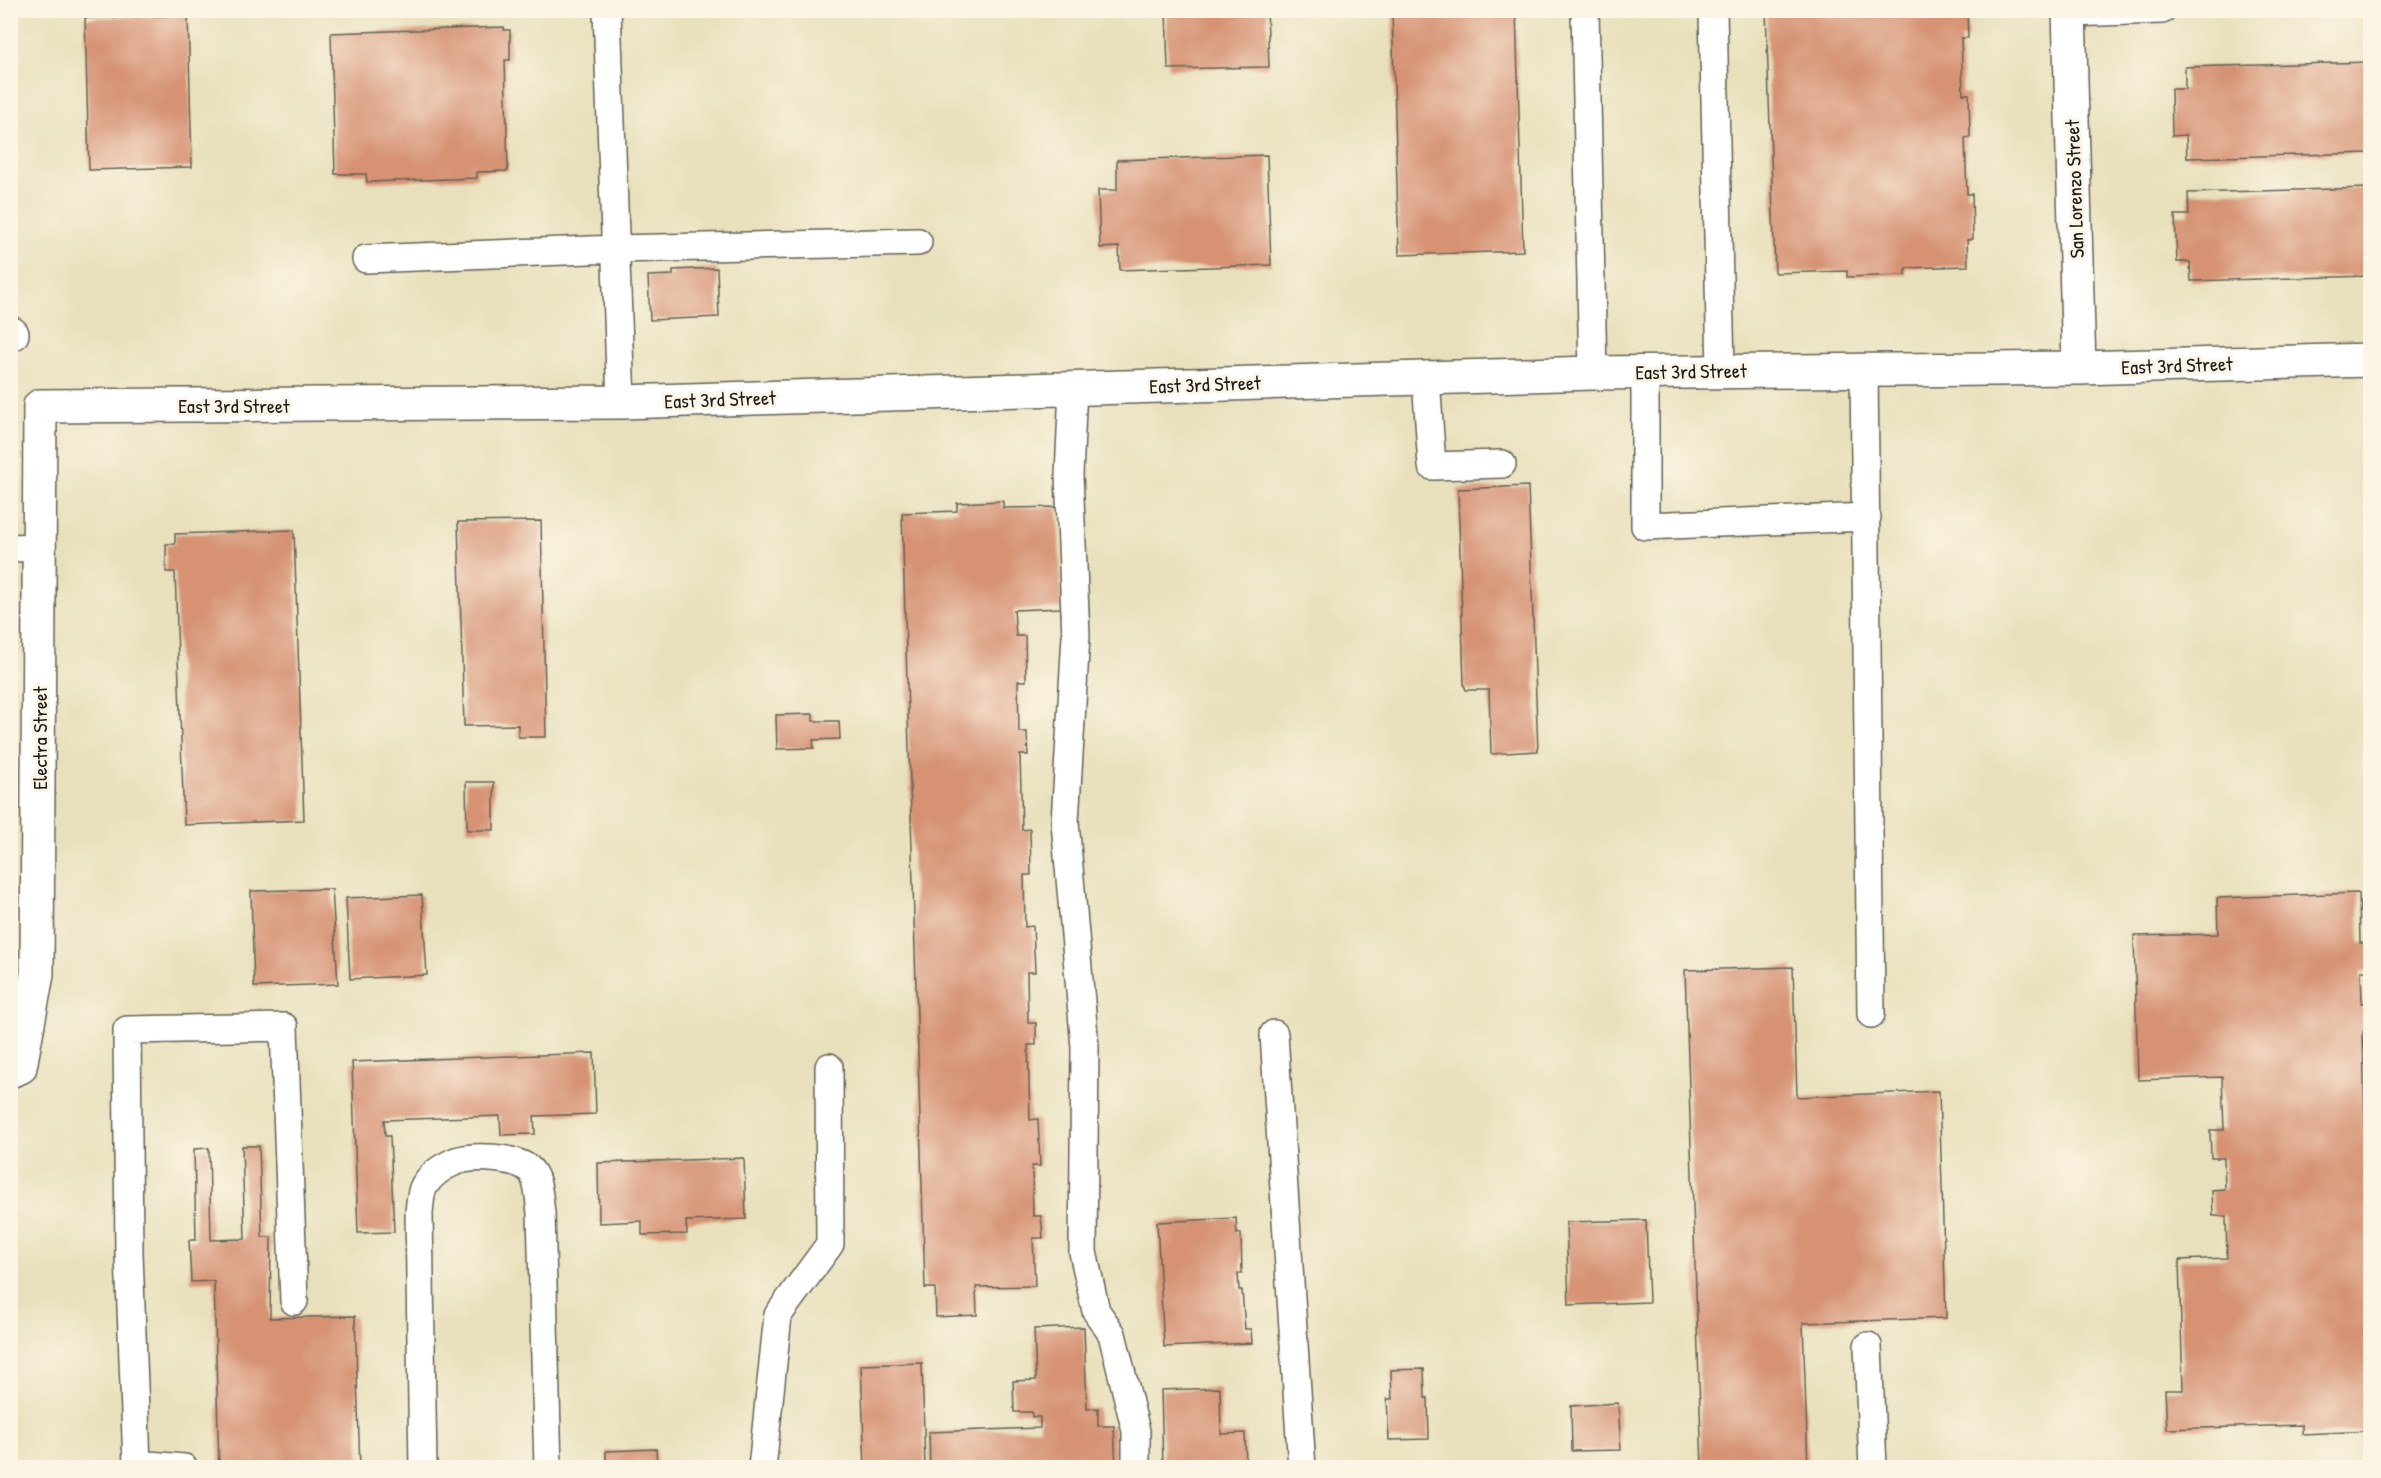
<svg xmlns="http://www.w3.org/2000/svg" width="2381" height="1478" viewBox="0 0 2381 1478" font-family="'Patrick Hand',sans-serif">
  <rect width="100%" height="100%" fill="#fcf5e5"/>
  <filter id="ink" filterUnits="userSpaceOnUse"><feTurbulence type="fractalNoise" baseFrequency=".0167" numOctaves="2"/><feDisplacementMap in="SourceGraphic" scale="12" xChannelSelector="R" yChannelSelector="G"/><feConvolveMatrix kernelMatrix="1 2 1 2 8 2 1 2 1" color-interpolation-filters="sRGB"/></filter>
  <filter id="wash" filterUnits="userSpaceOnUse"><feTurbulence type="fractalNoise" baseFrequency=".008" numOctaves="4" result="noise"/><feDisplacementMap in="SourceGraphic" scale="24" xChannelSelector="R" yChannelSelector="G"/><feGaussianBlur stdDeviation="1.35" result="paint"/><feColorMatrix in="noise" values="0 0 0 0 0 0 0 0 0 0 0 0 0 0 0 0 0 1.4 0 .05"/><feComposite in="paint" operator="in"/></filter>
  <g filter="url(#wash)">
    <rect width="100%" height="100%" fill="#e8e0bc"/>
    <g id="blocks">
      <path fill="#d69273" d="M1166,10h101l2,57 -101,2z
        M1392,10h124l7,241 -124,4z
        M1766,10h201l1,28h-7l2,56h6l1,43 -5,1 2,56h5l1,45 -6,1 1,26 -62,2v7l-59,2v-6l-72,2z
        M188,15l4,152 -103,3 -4,-152z
        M504,27v3h6v30h-5l3,111 -31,1v6l-110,4 -1,-8h-31l-4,-141z
        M2370,62v91l-183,5 -1,-23 -14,1 -1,-47h14v-22z
        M1267,155l4,110 -151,5 -1,-23 -19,1 -2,-58h19v-30z
        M2370,188v88l-179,5 -1,-19h-13l-2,-47h14l-1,-22z
        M717,268l2,49 -69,3 -2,-44 25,-1v-5z
        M1528,486l10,265 -47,3 -2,-64h-23l-2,-5 -6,-196z
        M1003,501v7l55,-1 4,101 -48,2 2,26h9l1,45h-8l1,51h8l1,23h-8l2,75 8,-1 1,46h-7l1,52 8,-1 2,46h-8l1,51h8v22h-8l2,75 8,-1 2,47h-8l1,50h8l2,22h-10l2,48 -59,1 1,28 -41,2 -1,-29h-10l-23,-775 55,-2v-8z
        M541,521l5,216h-28v-12l-54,1 -6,-204z
        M294,530l10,290 -120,5 -9,-253h-9v-28h9v-10z
        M813,714v7h26l1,18 -27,1 1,8 -37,1 -1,-34z
        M466,782h28v48h-27z
        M332,889l6,95 -84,3 -3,-96z
        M2359,893l1,50h10v28h-9l1,32h8v29h-7l2,93h5v85h-1l1,221 -68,3v-9l-135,4 -2,-39h18l-4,-130 48,-2 -1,-42h-13l-1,-26 13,-1 -1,-31h-13l-1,-28h14l-2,-53 -84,3 -4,-144 84,-2 -1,-36z
        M422,895l5,80 -77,4 -4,-81z
        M1793,967l4,130 142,-6 7,227 -143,5 5,145h-106l-17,-498z
        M594,1053l2,61 -62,2 1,18 -34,1 -1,-19 -116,4 1,16h5l4,96 -36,1 -6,-171z
        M242,1146h17l3,91h9l-1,81 85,-2 5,152h-141l-5,-187 -23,1 -2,-42h7l-2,-91 15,-1 2,92 34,-1z
        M744,1158l2,61 -60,2 1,13 -45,1v-14l-43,2 -1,-60z
        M1236,1218l1,16 4,-1 1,41h-4l1,16h3l3,39h6l1,14 -88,4 -7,-125z
        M1646,1220l3,82 -80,3 -3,-83z
        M1084,1327l3,82 11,-1v18h16l2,42h-186l-1,-36 111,-4v-11h-8v-5h-18l-1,-31 23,-1 -2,-51z
        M922,1363l3,105h-60l-4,-103z
        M1424,1369l1,29h3l1,41 -40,1 -2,-41h5l-1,-29z
        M1220,1388l1,46 24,-1 1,35h-83l-2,-78z
        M1618,1403l3,47 -49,1 -1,-45z
        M656,1449l1,19h-51v-17z"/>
    </g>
  </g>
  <g filter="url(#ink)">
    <use href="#blocks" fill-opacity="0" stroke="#636154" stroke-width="1.5"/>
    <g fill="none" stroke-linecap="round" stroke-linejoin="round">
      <g stroke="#636154" stroke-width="30">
        <path id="lane" d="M607,10l14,392
          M1585,10l8,363
          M1713,10l8,361
          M2069,13l93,-3
          M366,259l249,-10 303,-7
          M1864,370l7,644
          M1645,372v154l222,-9
          M1426,378l6,88 70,-2
          M1073,388l-4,87 7,161 -11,186 20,225 -2,205 13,59 16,23 24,97v37
          M10,548l30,-1
          M1274,1034l28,434
          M1868,1346l5,122
          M184,1468l-47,-4 -8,-210 -2,-224 157,-3 10,274
          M423,1468l-4,-255c1,-8 1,-20 5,-27 7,-12 20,-20 32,-25 17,-6 59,-4 73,8 10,9 10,30 12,44l7,255
          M762,1468l16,-153 52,-71 -1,-177"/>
      </g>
      <g stroke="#636154" stroke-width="36">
        <path id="street" d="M2069,10l10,358
          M10,333l2,1
          M10,1071l10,-4 17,-93 3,-568 581,-4 972,-29 486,-5 291,-8"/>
      </g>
      <use href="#lane" stroke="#fff" stroke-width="27"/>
      <use href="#street" stroke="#fff" stroke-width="33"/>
    </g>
  </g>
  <g text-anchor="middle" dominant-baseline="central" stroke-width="6" stroke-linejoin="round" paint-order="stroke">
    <g font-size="20" fill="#1c1c1c" stroke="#fcf5e5">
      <text transform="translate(2074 189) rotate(-92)">San Lorenzo Street</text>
      <text transform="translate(2177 365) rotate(-2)">East 3rd Street</text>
      <text transform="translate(1691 371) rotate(-1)">East 3rd Street</text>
      <text transform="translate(1205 384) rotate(-2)">East 3rd Street</text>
      <text transform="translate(720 399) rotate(-2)">East 3rd Street</text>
      <text x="234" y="405">East 3rd Street</text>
      <text transform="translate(39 738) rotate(-90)">Electra Street</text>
    </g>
  </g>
  <rect width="2381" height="1478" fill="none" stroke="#fcf5e5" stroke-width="36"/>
</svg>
